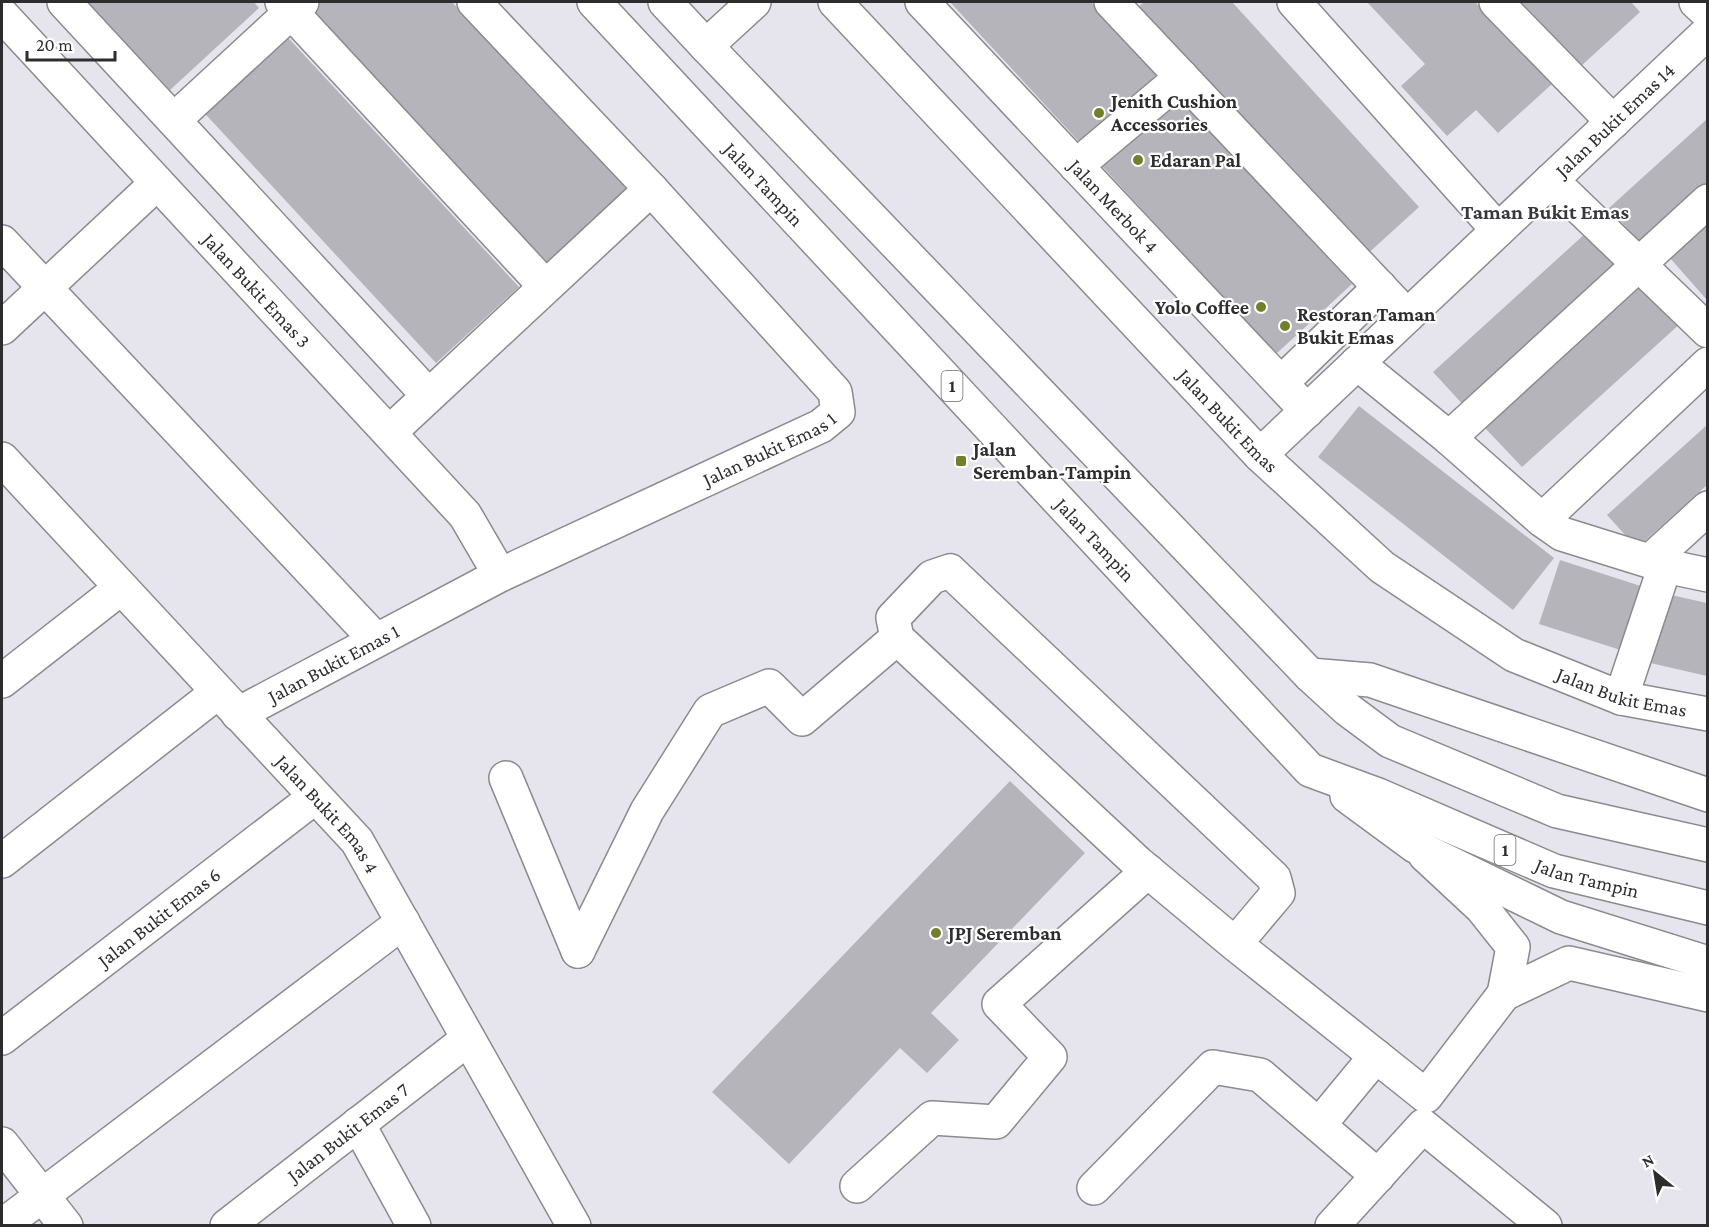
<svg xmlns="http://www.w3.org/2000/svg" width="1709" height="1227" viewBox="0 0 1709 1227" font-family="'Crimson Pro',serif">
  <rect width="100%" height="100%" fill="#e6e5ed"/>
  <path fill="#b5b4bb" d="M88,2h166l5,6 -89,82z
    M316,2h136l177,187 -82,76 -240,-255z
    M950,2h141l69,75 -76,70z
    M1144,2h88l187,205 -56,51 -226,-250z
    M1367,2h108l77,82 -54,49 -22,-23 -29,26 -46,-50 24,-22z
    M1519,2h112l9,10 -60,55z
    M280,29l239,258 -83,76 -239,-258z
    M1177,96l175,188 -76,70 -175,-189z
    M1707,119v63l-67,61 -31,-35z
    M1707,224v76l-37,-42z
    M1587,232l34,37 -154,140 -34,-37z
    M1646,282l36,40 -160,145 -37,-39z
    M1359,406l195,152 -41,52 -195,-153z
    M1707,425v60l-70,63 -30,-33z
    M1560,560l90,29 -20,64 -91,-29z
    M1662,593l45,10v73l-61,-14z
    M1010,781l75,72 -154,160 28,27 -32,33 -27,-25 -111,116 -77,-72z"/>
  <g fill="none" stroke-linecap="round" stroke-linejoin="round">
    <g stroke="#8b8a91" stroke-width="36">
      <g id="minor">
        <path d="M64,2l364,393"/>
        <path d="M282,2l263,284"/>
        <path id="s1" d="M835,2l425,453 122,112 132,88 107,43 87,16"/>
        <path id="s2" d="M922,2l385,409"/>
        <path d="M1111,2l296,314"/>
        <path d="M1294,2l204,228"/>
        <path d="M1496,2l117,120"/>
        <path d="M1696,2l12,11"/>
        <path id="s3" d="M2,15l463,500 35,60"/>
        <path d="M706,46l48,-44"/>
        <path d="M174,120l128,-118"/>
        <path d="M1076,166l106,-89"/>
        <path d="M1551,180l157,151"/>
        <path d="M2,242l374,398"/>
        <path d="M2,328l155,-145"/>
        <path d="M1357,363l92,75 93,82 20,14 103,32 43,9"/>
        <path d="M1281,383l99,-96"/>
        <path d="M390,432l261,-243"/>
        <path d="M1449,438l259,-237"/>
        <path id="s4" d="M1260,455l448,-423"/>
        <path id="s5" d="M2,459l355,382 217,385"/>
        <path d="M1542,520l166,-156"/>
        <path d="M1650,561l58,-53"/>
        <path d="M2,681l119,-93"/>
        <path d="M1621,698l44,-132"/>
        <path id="s6" d="M238,714l262,-139 321,-149 17,-14 -3,-20 -184,-203 -177,-187"/>
        <path d="M506,778l72,173"/>
        <path d="M1425,855l57,53 31,39 -9,47"/>
        <path d="M2,861l216,-169"/>
        <path d="M1235,944l43,-51 -4,-15 -324,-307 -18,6 -39,41 4,20 241,225 97,81 191,152 78,-102 65,-31 139,32"/>
        <path d="M578,951l69,-140 63,-100 59,-25 33,33 95,-81"/>
        <path id="s7" d="M2,1038l313,-241"/>
        <path d="M358,1124l56,102"/>
        <path d="M1319,1125l57,-69"/>
        <path d="M2,1144l64,82"/>
        <path d="M857,1186l75,-68 64,4 54,-65 -51,-53 149,-133"/>
        <path d="M1094,1188l119,-121 47,8 118,101"/>
        <path d="M2,1226l401,-304"/>
        <path id="s8" d="M227,1226l241,-187"/>
        <path d="M1332,1226l91,-100 122,100"/>
      </g>
    </g>
    <g stroke="#8b8a91" stroke-width="36">
      <g id="highway">
        <path id="s9" d="M594,2l716,768 68,25 176,76 154,37"/>
        <path d="M665,2l41,44 604,629 37,34 43,32 167,70 151,34"/>
        <path d="M1310,675l60,5 338,115"/>
        <path d="M1347,796l68,50 146,71 147,46"/>
      </g>
    </g>
    <use href="#minor" stroke="#fff" stroke-width="33"/>
    <use href="#highway" stroke="#fff" stroke-width="33"/>
  </g>
  <g fill="#747f2b" stroke="#fff" stroke-width="2">
    <circle cx="1099" cy="113" r="6"/>
    <circle cx="1138" cy="160" r="6"/>
    <circle cx="1261" cy="307" r="6"/>
    <circle cx="1285" cy="326" r="6"/>
    <rect x="955" y="455" width="12" height="12" rx="3"/>
    <circle cx="936" cy="933" r="6"/>
  </g>
  <g text-anchor="middle" dominant-baseline="central" stroke-width="4.5" stroke-linejoin="round" paint-order="stroke">
    <g fill="#fff" stroke="#6c6c6d" stroke-width="1.5">
      <rect x="941.5" y="371" width="21" height="30" rx="4.5"/>
      <rect x="1494.5" y="835" width="21" height="30" rx="4.5"/>
    </g>
    <g font-size="18" font-weight="bold" fill="#2d2d2f">
      <text x="952" y="386">1</text>
      <text x="1505" y="850">1</text>
    </g>
    <g font-size="20" font-weight="bold" fill="#2d2d2f" stroke="#fff" text-anchor="start">
      <text x="1111" y="101">Jenith Cushion<tspan x="1111" dy="23">Accessories</tspan></text>
      <text x="1150" y="160">Edaran Pal</text>
      <text x="1249" y="307" text-anchor="end">Yolo Coffee</text>
      <text x="1297" y="314">Restoran Taman<tspan x="1297" dy="23">Bukit Emas</tspan></text>
      <text x="973" y="449">Jalan<tspan x="973" dy="23">Seremban-Tampin</tspan></text>
      <text x="948" y="933">JPJ Seremban</text>
    </g>
    <g font-size="20" fill="#2d2d2f" stroke="#fff">
      <text stroke="none"><textPath href="#s4" startOffset="488">Jalan Bukit Emas 14</textPath></text>
      <text stroke="none"><textPath href="#s9" startOffset="249">Jalan Tampin</textPath></text>
      <text stroke="none"><textPath href="#s2" startOffset="280">Jalan Merbok 4</textPath></text>
      <text stroke="none"><textPath href="#s3" startOffset="375">Jalan Bukit Emas 3</textPath></text>
      <text stroke="none"><textPath href="#s1" startOffset="574">Jalan Bukit Emas</textPath></text>
      <text stroke="none"><textPath href="#s6" startOffset="594">Jalan Bukit Emas 1</textPath></text>
      <text stroke="none"><textPath href="#s9" startOffset="735">Jalan Tampin</textPath></text>
      <text stroke="none"><textPath href="#s6" startOffset="108">Jalan Bukit Emas 1</textPath></text>
      <text stroke="none"><textPath href="#s1" startOffset="1060">Jalan Bukit Emas</textPath></text>
      <text stroke="none"><textPath href="#s5" startOffset="482">Jalan Bukit Emas 4</textPath></text>
      <text stroke="none"><textPath href="#s9" startOffset="1348">Jalan Tampin</textPath></text>
      <text stroke="none"><textPath href="#s7" startOffset="198">Jalan Bukit Emas 6</textPath></text>
      <text stroke="none"><textPath href="#s8" startOffset="153">Jalan Bukit Emas 7</textPath></text>
    </g>
    <g font-size="21" font-weight="bold" fill="#38373d" stroke="#fff">
      <text x="1545" y="212">Taman Bukit Emas</text>
    </g>
  </g>
  <rect width="1709" height="1227" fill="none" stroke="#2d2d2f" stroke-width="6"/>
  <g transform="translate(1655 1173) rotate(330)" stroke="#ffffff" stroke-width="4.5" paint-order="stroke">
  <path d="M0-4.5L10 22L0 15L-10 22Z" fill="#2d2d2f"/>
  <text y="-9" font-size="16" font-weight="bold" text-anchor="middle" fill="#2d2d2f">N</text>
  </g>
  <path d="M27 51v9h88v-9" fill="none" stroke="#2d2d2f" stroke-width="3"/>
  <text x="36" y="51" font-size="18" fill="#2d2d2f" stroke="#ffffff" stroke-width="4.5" paint-order="stroke">20 m</text>
</svg>
